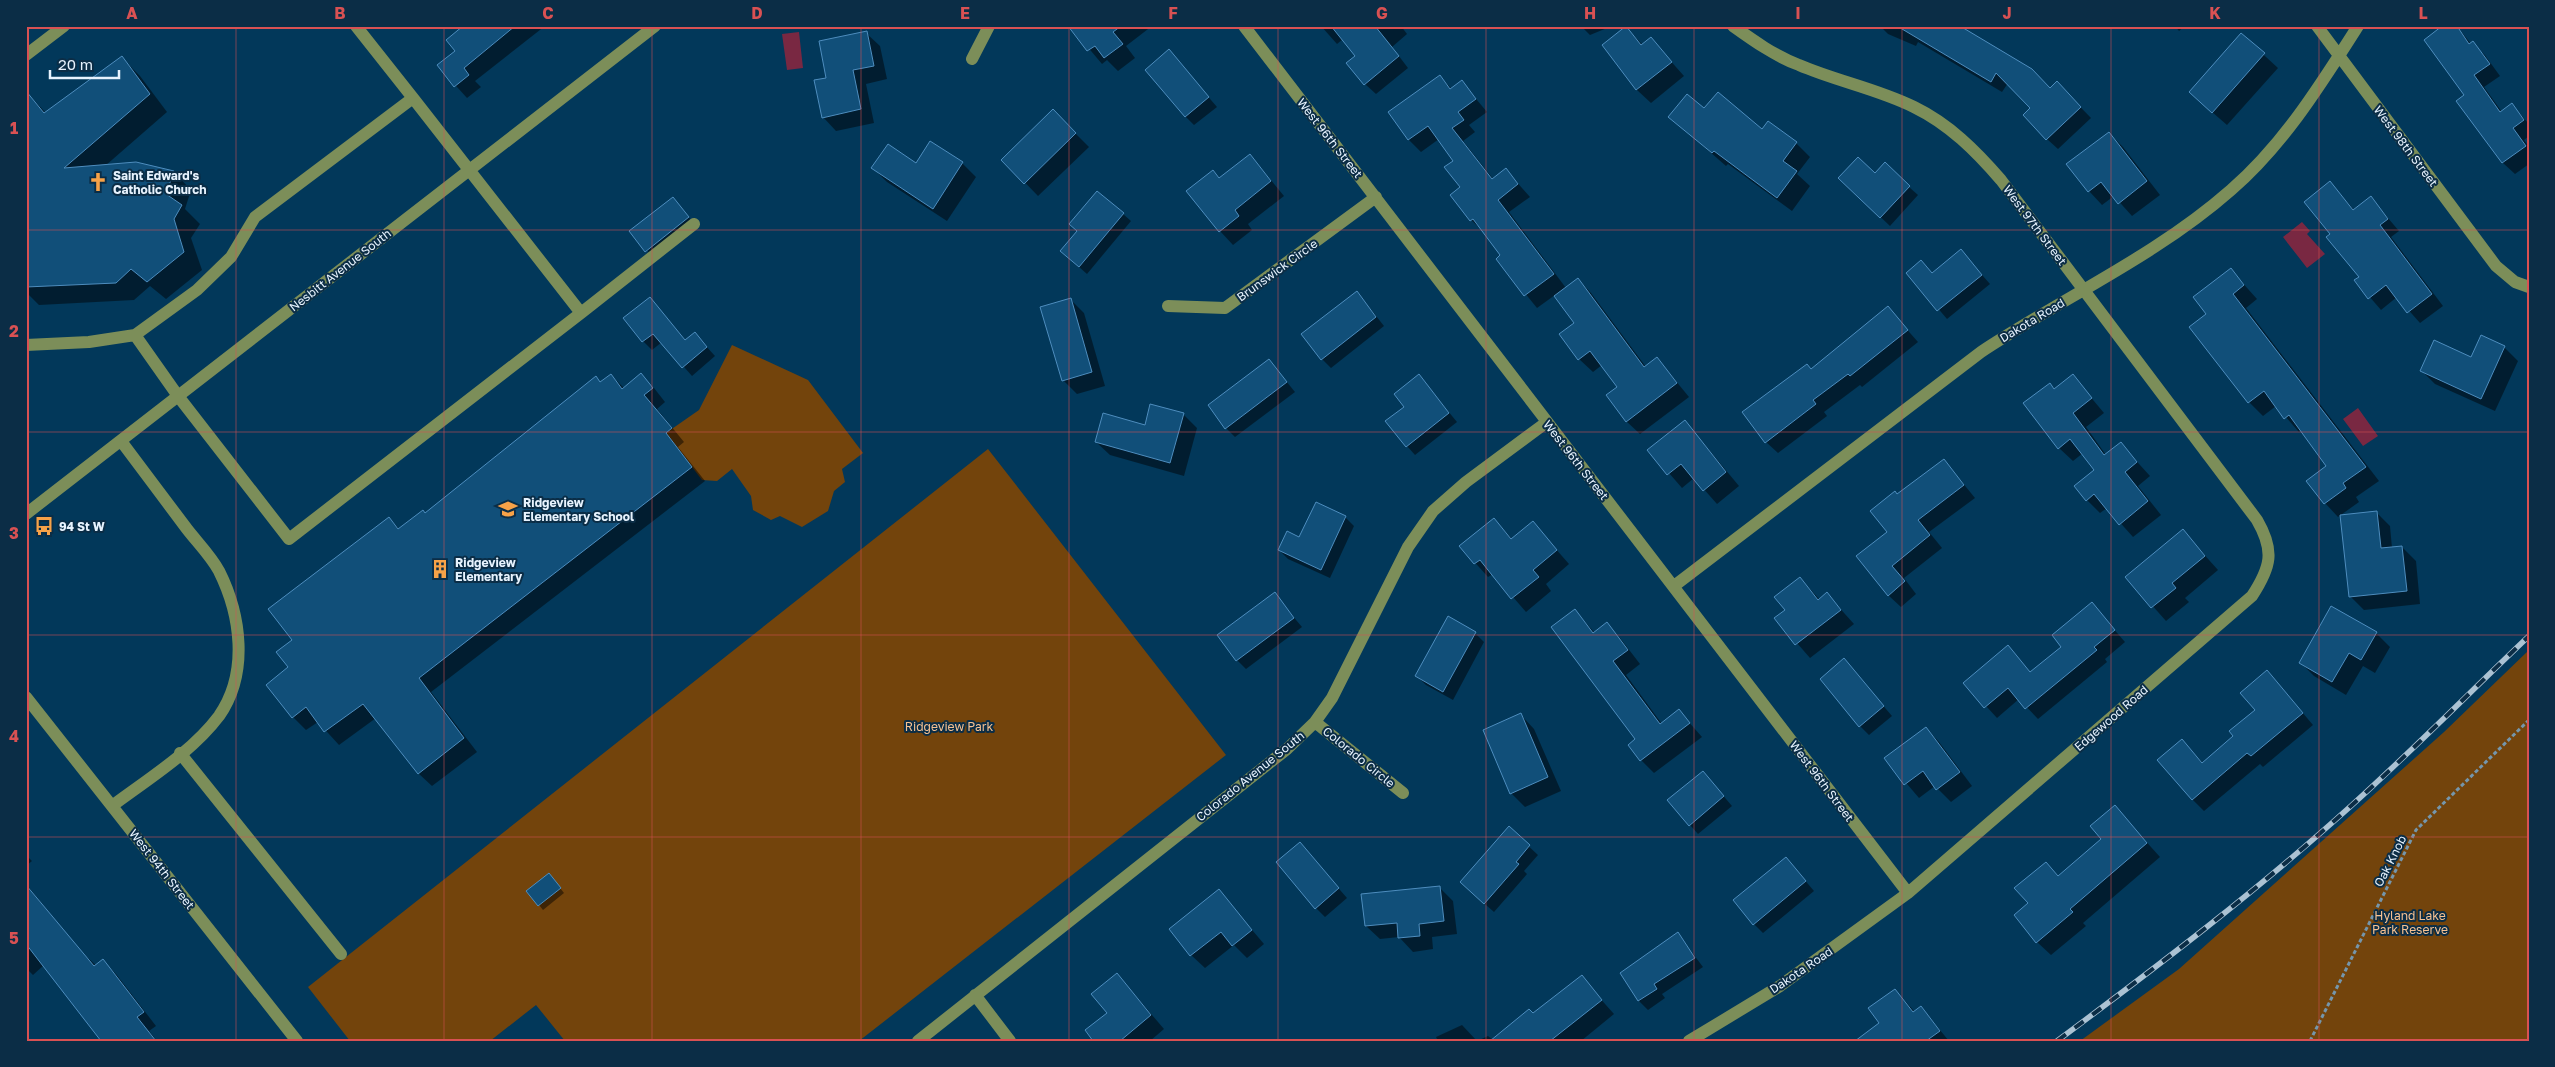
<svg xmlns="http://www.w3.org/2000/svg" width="2555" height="1067" viewBox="0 0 2555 1067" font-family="'Golos Text',sans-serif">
  <rect width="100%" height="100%" fill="#02385a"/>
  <path fill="#73440c" d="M732,345l76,35 55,73 -21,16 3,13 -11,9 -6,20 -26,16 -22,-11 -9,4 -18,-10 -2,-14 -19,-27 -15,12 -15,-1 -36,-47 33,-23z
    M988,449l238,306 -367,286h-294l-29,-36 -46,36h-140l-42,-54z
    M2529,650v391h-449l99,-72 265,-237z"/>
  <path fill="#792842" d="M799,32l4,36 -16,2 -5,-36z
    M2302,222l8,9 -3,3 18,20 -18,14 -24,-31z
    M2358,408l20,28 -15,10 -20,-27z"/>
  <path fill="#0007" d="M465,26h80l-70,55 6,6 -14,11 -29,-32 19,-15z
    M1070,26h82l-26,20 9,12 -17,13 -11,-11 -5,4z
    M1321,26h80l6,8 -15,13 16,21 -32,26 -11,-10 -8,-28 -14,-17 -6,5z
    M1581,26h31l-22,9z
    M1880,26h77l93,64 7,-7 34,35 -33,31 -11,-10 -15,-31 -24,-25 -6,9 -84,-50 -2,4 -28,-12z
    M2175,26h10l-6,5z
    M2457,26l14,18 13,10 16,22 -16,11 18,25 10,-7 17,19v12l-5,4 5,7v17l-14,10 -12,-11 -45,-62 7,-5z
    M1626,28l17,17 8,-6 33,37 -33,27 -14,-13 -33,-44z
    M866,33l14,13 7,33 -21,5 8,39 -38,8 -13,-14 5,-38z
    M2241,34l37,34 -51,57 -23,-20z
    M1169,51l48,56 -23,18 -9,-9z
    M122,58l18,18 27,36 -62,54 69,6 17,18 -6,19 15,15 -9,14 11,32 -36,29 -16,-13 -16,14 -95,5 -13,-13v-200l20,21z
    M1440,77l12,12 10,-7 25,30 -18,13 6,7 -12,9 31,39 12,-10 24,27 -21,15 57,76 12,-9 13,14 55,74 11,-9 32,39 -49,37 -14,-13 -7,-34 -17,-22 -9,7 -14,-13 -3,-35 -21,-29 -18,13 -40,-49 5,-3 -18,-24 -13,-12 -16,-59 -16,-22 -18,13 -12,-12 -19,-27z
    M1705,110l57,21 6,-8 28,20 14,14 -13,17 13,12 -18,25 -64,-47 -2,2 -56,-49z
    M1053,111l36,36 -51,49 -35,-36z
    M2109,133l14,14 37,48 -28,21 -18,-20 -12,9 -13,-14z
    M1250,155l34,41 -36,28 4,6 -19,15 -13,-14 -7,-60 7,8z
    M962,163l14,14 -29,44 -60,-39 -14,-14z
    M2330,183l25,28 16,-13 28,33 -8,6 52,69 -23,17 -23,-26 -16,13 -25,-29 4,-4 -29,-43z
    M1849,187h60l9,8 -28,31z
    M673,199l24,28 -42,33 -24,-29z
    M1123,214l8,7 -44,53 -17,-15 8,-27z
    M1961,251l29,33 -43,35 -39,-46 25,1z
    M2231,270l26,29 -11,9 133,173 -23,16 3,5 -21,15 -13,-14 3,-36 -27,-37 -2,2 -23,-26 -13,10 -14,-14 -42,-87z
    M1357,292l27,34 -53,42 -9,-9z
    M1070,299l14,14 21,73 -28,8 -14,-14z
    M658,308l28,33 9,-7 20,22 -23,20 -30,-34 -10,8 -9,-9z
    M1888,308l30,34 -56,45 -2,-2 -36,27 3,4 -49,37 -12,-11 45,-72z
    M2504,347l14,14 -23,50 -60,-27 -13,-13z
    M1269,360l26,32 -60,45 -9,-9z
    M611,375l13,13 16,-13 14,13 11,14 -8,7 27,33 -6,5 27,34 -274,211 46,60 -45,34 -14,-13 -42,-55 -37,27 -21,-23 -12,8 -13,-13 -3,-50 4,-27 95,-122 10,11 27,-14z
    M1419,376l38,46 -42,33 -8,-9 -2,-39z
    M2073,376l31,37 -18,14 20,28 14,-12 30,33 -12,10 23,29 -28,22 -26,-29 -7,5 -13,-13 9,-30 -13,-17 -10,8 -14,-13 -9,-63 5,4z
    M1183,414l14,14 -13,48 -74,-21 -14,-13z
    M1685,421l54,65 -22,18 -23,-26 -12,10 -33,-38z
    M1944,460l31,38 -46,34 13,16 -38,30 12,16 -15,13 -13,-12 9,-100z
    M2376,512l14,14 2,22 10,-1 14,14 4,43 -56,6 -14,-14z
    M1345,517l9,9 -24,52 -42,-19 -9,-9z
    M1494,519l18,20 21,-16 36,41 -23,20 5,7 -25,21 -33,-38 -5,3 -28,-31z
    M2183,531l35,39 -33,28 4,4 -23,19 -39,-44z
    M1800,578l20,22 7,-6 27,30 -44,34 -34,-39 11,-9z
    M1274,594l28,33 -56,42 -9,-9z
    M2092,604l33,38 -20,17 2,3 -69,57 -19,-20 -22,19 -32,-35 43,-36 23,26 32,-26z
    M1574,610l21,23 11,-9 14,14 20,26 -14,11 36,49 17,-13 23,26 -48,36 -13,-13 -4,-20z
    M1475,633l9,9 -31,58 -27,-15 -9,-9z
    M2376,633l14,14 -15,26 -12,-7 -17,29 -32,-19 -14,-14z
    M1844,660l48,56 -23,19 -9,-9z
    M2278,684l35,41 -50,42 -3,-3 -56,47 -12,-12 -10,-58 21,22 32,-27z
    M1521,715l13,14 27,62 -36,16 -14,-14z
    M1926,728l13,14 33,44 -21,16 -16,-16 -16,12 -34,-40z
    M1703,772l29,34 -34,28 -8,-9z
    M2115,807l45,50 -77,66 3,3 -35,29 -14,-13 -8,-38 17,-41 13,14 44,-38z
    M1509,828l29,27 -14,16 3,3 -33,38 -24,-21z
    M1300,844l47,54 -22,19 -9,-9z
    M26,855l6,6 -6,5z
    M1786,858l28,33 -51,42 -9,-9z
    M549,874l15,19 -21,17 -15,-19z
    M26,884l56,69 15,13 6,-5 13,13 40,52 -7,5 8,10h-54l-59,-76 -11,10 -7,-7z
    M1440,888l13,13 4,33 -25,3 1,12 -20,3 -14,-15 -19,2 -14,-13z
    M1219,891l45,53 -17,14 -13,-13 -29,23 -14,-13z
    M1678,934l25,33 -41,27 3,4 -17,12 -9,-9 -18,-27z
    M1117,974l47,55 -14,12h-55l14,-28z
    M1581,977l33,37 -33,27h-143l-2,-4 26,-12 15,16 11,-5 5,4 40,-25z
    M1895,990l20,22 6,-5 28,34h-91l23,-18z"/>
  <path fill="#114f79" stroke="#4e8dbe" d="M463,26h52l-51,42 5,7 -15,12 -17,-22 18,-14 -9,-11z
    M1068,26h53l-8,6 10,12 -19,14 -9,-12 -8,5z
    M1331,26h44l24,30 -35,29 -18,-22 9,-7z
    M1626,26l15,19 10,-8 21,25 -36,28 -34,-45z
    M1897,26h63l72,43 18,19 7,-7 24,26 -35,33 -23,-25 7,-7 -34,-35 -5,9z
    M2442,26h15l12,18 4,-3 17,23 -16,11 26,37 12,-9 12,17 -11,8 13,18 -24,17 -46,-62 8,-6 -40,-55z
    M867,31l7,35 -21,4 8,39 -39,9 -8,-38 12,-2 -7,-37z
    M2241,33l24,20 -53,60 -23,-21z
    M1169,49l40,48 -24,20 -40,-47z
    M122,56l28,38 -86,74 72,-6 38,9 -8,23 16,11 -8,14 10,33 -37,30 -16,-13 -15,14 -90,4v-196l18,22z
    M1440,75l10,14 12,-9 14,19 -18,13 6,8 -12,8 40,51 14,-11 12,16 -20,16 56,74 -30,22 -28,-37 4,-4 -27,-36 -3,2 -20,-26 10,-8 -16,-20 9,-6 -25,-35 -20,14 -20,-28z
    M1718,92l44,37 6,-8 29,21 -14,19 14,10 -20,27 -63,-47 -2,2 -44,-36 19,-23 17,14z
    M1053,109l23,24 -52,51 -23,-24z
    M2109,132l38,49 -29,23 -17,-22 -13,10 -22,-28z
    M930,141l33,21 -30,47 -62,-41 17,-24 28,19z
    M1250,154l21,27 -36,29 4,6 -20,16 -33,-41 27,-21 6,8z
    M1858,157l17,16 10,-11 25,24 -30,32 -42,-40z
    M2330,181l23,29 18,-14 17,23 -8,6 52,69 -25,19 -21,-28 -18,14 -14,-19 5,-3 -33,-40 4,-3 -26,-32z
    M1097,191l27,22 -45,54 -19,-16 17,-20 -8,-7z
    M673,197l16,20 -44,35 -16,-21z
    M1961,249l21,26 -45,36 -31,-38 15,-13 11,13z
    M2231,268l13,17 -11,9 133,173 -23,16 3,5 -22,16 -18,-23 20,-15 -37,-51 -5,4 -20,-28 -16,12 -59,-76 17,-13 -13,-17z
    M1578,278l66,89 13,-10 20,26 -51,39 -20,-27 11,-8 -27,-36 -12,9 -19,-26 15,-11 -20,-27z
    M1357,291l19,26 -55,43 -20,-26z
    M650,297l35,43 10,-8 12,15 -25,21 -29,-34 -11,8 -19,-24z
    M1071,298l21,74 -30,9 -22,-74z
    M1888,306l20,24 -58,46 -2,-2 -35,26 3,4 -51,39 -23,-31 65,-48 4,5z
    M2481,335l24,11 -24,53 -61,-28 14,-31 37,17z
    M1269,359l18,23 -62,47 -17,-24z
    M641,373l12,15 -9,7 28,33 -6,5 26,34 -273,211 45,60 -46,36 -55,-70 -39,28 -18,-25 -14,11 -26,-33 22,-18 -12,-15 16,-12 -24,-31 121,-92 9,12 25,-19 2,3 171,-137 4,6 11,-8 11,15z
    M1419,374l30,39 -43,34 -21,-26 19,-14 -10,-13z
    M2073,374l19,24 -19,15 31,42 17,-13 16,20 -12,10 23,29 -29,24 -25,-31 -8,7 -12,-15 20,-16 -24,-31 -12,10 -35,-46 27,-20 4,6z
    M1150,404l34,9 -14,50 -75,-21 8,-29 42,12z
    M1685,420l41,52 -23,19 -22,-27 -14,11 -20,-25z
    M1944,459l20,26 -46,35 12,15 -38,31 13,15 -17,15 -32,-40 31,-24 -17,-21 25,-20 2,3z
    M1316,502l30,14 -25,54 -43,-20 9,-19 12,6z
    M2377,511l4,37 21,-2 5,45 -58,6 -9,-82z
    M1494,518l17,21 22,-18 24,29 -24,20 6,7 -28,22 -31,-39 -6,4 -15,-18z
    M2183,529l22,27 -33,27 4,5 -25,20 -26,-31z
    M1800,577l18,23 9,-8 14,18 -46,35 -21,-27 11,-8 -11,-13z
    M1275,592l19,26 -58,43 -19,-26z
    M2092,602l23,28 -21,17 3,3 -72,59 -17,-21 -24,20 -21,-25 45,-38 22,27 31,-25 -9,-12z
    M2331,606l46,26 -16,28 -12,-7 -17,29 -33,-19z
    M1575,609l18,24 14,-11 21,28 -15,11 47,63 19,-15 11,14 -50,38 -12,-16 7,-6 -84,-112z
    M1448,616l28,16 -33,60 -28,-16z
    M1844,658l40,48 -25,21 -39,-48z
    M2267,670l36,43 -52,43 -4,-3 -55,47 -35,-40 25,-21 20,24 31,-27 -4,-5 26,-21 -15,-17z
    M1521,713l27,64 -38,17 -27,-64z
    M1926,727l34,45 -24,18 -13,-19 -19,14 -20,-27z
    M1703,771l21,25 -35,30 -22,-26z
    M2115,805l32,38 -77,66 3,3 -37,31 -22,-28 14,-12 -14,-15 32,-26 12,14 43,-37 -11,-13z
    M1509,826l21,19 -14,17 3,2 -35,40 -24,-22z
    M1300,842l39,46 -24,21 -39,-47z
    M1786,857l20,24 -53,44 -20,-25z
    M549,873l12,15 -23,18 -12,-15z
    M26,885l68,81 9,-7 41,53 -7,5 19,24h-55l-75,-97z
    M1440,886l4,35 -25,3 1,12 -22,2 -1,-15 -32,3 -4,-32z
    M1219,889l33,41 -20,16 -11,-14 -31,24 -21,-27z
    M1678,932l17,26 -41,26 3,5 -19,12 -18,-28z
    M1117,973l34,42 -31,26h-27l-8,-11 22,-17 -16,-19z
    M1582,975l20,25 -52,41h-60l39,-32 4,4z
    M1895,989l18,23 8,-6 19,25 -14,10h-71l24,-18 -11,-15z"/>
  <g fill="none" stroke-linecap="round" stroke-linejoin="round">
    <path stroke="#7596ac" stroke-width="3" stroke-dasharray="4 2.5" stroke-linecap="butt" d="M2310,1041l106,-211 113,-110"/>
    <path stroke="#7c8e59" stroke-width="12" d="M356,26l57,72
      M1244,26l664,867
      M2317,26l179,240 19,16 14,5
      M26,55l38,-29
      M972,59l17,-33
      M1168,306l57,2 151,-111
      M581,313l113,-89
      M26,345l63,-3 46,-7 43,61 111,143 292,-226 -168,-215 -158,119 -24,40 -34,33 -62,45
      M26,514l629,-488
      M1674,586l307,-234c83,-55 175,-96 250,-162 53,-46 90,-106 127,-164
      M26,697l271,344
      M1315,722l88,71
      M180,753l161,201
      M112,806c36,-27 80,-54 107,-90 30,-43 22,-101 0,-145 -8,-15 -22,-29 -32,-42 -22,-29 -44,-59 -66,-88
      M975,995l35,46
      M918,1041l369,-292 28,-27 17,-24 76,-151 25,-36 33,-29 81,-60
      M1689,1041l91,-55 128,-93 344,-297c19,-29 23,-45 5,-76l-256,-340c-25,-29 -52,-56 -87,-73 -36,-18 -78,-26 -115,-42 -24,-9 -45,-24 -66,-39"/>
    <g stroke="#abc2d3" stroke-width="5.5">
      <path id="rail" d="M2057,1041c101,-75 201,-151 295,-236 60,-54 118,-113 177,-169"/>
    </g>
    <use href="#rail" stroke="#0b2d46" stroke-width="4" stroke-dasharray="11" stroke-linecap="butt"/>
  </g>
  <path fill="none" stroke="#d95153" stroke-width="1" stroke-opacity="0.55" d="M236,26v1015M444,26v1015M652,26v1015M861,26v1015M1069,26v1015M1278,26v1015M1486,26v1015M1694,26v1015M1902,26v1015M2111,26v1015M2319,26v1015M26,230h2503M26,432h2503M26,635h2503M26,837h2503"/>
  <defs>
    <g id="church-bare" transform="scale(1.5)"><path d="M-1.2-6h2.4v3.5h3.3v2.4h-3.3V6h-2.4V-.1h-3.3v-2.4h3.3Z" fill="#f7a248" stroke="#0b2d46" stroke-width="2.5" paint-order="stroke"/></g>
    <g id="school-bare" transform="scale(1.5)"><path d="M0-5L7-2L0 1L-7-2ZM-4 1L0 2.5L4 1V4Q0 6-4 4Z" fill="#f7a248" stroke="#0b2d46" stroke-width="2.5" paint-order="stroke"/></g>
    <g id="bus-bare" transform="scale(1.5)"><path d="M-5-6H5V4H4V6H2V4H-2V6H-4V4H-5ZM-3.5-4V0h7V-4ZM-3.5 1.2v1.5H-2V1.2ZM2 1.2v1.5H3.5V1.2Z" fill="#f7a248" stroke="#0b2d46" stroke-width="2.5" paint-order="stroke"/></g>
    <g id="building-bare" transform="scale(1.5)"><path d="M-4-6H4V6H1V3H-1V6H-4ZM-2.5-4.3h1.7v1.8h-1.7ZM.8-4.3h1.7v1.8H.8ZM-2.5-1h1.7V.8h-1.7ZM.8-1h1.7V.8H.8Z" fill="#f7a248" stroke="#0b2d46" stroke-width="2.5" paint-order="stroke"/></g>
  </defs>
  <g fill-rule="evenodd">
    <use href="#church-bare" x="98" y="182"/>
    <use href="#school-bare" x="508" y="509"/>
    <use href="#bus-bare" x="44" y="526"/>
    <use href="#building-bare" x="440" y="569"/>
  </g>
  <g text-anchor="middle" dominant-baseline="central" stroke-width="4" stroke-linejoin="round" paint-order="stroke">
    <g font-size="12" fill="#e7f3fe" stroke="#0b2d46">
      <text transform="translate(1330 138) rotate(52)">West 96th Street</text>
      <text transform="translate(2406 146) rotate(53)">West 98th Street</text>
      <text transform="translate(2035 225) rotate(53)">West 97th Street</text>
      <text transform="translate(340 270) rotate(-38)">Nesbitt Avenue South</text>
      <text transform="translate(1277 270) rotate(-36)">Brunswick Circle</text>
      <text transform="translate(2032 320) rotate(-31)">Dakota Road</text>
      <text transform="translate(1576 460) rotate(52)">West 96th Street</text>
      <text transform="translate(2111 718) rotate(-41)">Edgewood Road</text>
      <text transform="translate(1359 757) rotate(39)">Colorado Circle</text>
      <text transform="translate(1250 776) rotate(-39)">Colorado Avenue South</text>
      <text transform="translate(1822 781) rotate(53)">West 96th Street</text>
      <text transform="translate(2390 861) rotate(-63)">Oak Knob</text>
      <text transform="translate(162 869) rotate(52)">West 94th Street</text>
      <text transform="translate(1801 970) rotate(-34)">Dakota Road</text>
    </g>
    <g font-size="12" font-weight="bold" fill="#e7f3fe" stroke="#0b2d46" text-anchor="start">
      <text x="113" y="175">Saint Edward's<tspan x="113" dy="14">Catholic Church</tspan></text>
      <text x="523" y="502">Ridgeview<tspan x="523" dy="14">Elementary School</tspan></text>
      <text x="59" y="526">94 St W</text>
      <text x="455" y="562">Ridgeview<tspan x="455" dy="14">Elementary</tspan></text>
    </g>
    <g font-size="12" fill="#f7c292" stroke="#0b2d46">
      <text x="949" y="726">Ridgeview Park</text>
      <text x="2410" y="915">Hyland Lake<tspan x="2410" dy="14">Park Reserve</tspan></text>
    </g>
  </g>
  <rect width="2555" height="1067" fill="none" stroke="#0b2d46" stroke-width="55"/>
  <path d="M50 70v8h69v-8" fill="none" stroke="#e7f3fe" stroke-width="2.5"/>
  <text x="58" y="70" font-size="15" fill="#e7f3fe" stroke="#0b2d46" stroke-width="4" paint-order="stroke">20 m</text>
  <rect x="28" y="28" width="2500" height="1012" fill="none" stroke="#d95153" stroke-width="2"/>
  <g font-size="16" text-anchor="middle" font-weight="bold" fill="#d95153">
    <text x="132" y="19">A</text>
    <text x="340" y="19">B</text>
    <text x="548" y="19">C</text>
    <text x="757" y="19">D</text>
    <text x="965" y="19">E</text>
    <text x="1173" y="19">F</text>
    <text x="1382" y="19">G</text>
    <text x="1590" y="19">H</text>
    <text x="1798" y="19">I</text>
    <text x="2007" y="19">J</text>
    <text x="2215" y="19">K</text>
    <text x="2423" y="19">L</text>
    <text x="14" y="134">1</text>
    <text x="14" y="337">2</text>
    <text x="14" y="539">3</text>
    <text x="14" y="742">4</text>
    <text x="14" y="944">5</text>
  </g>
</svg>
